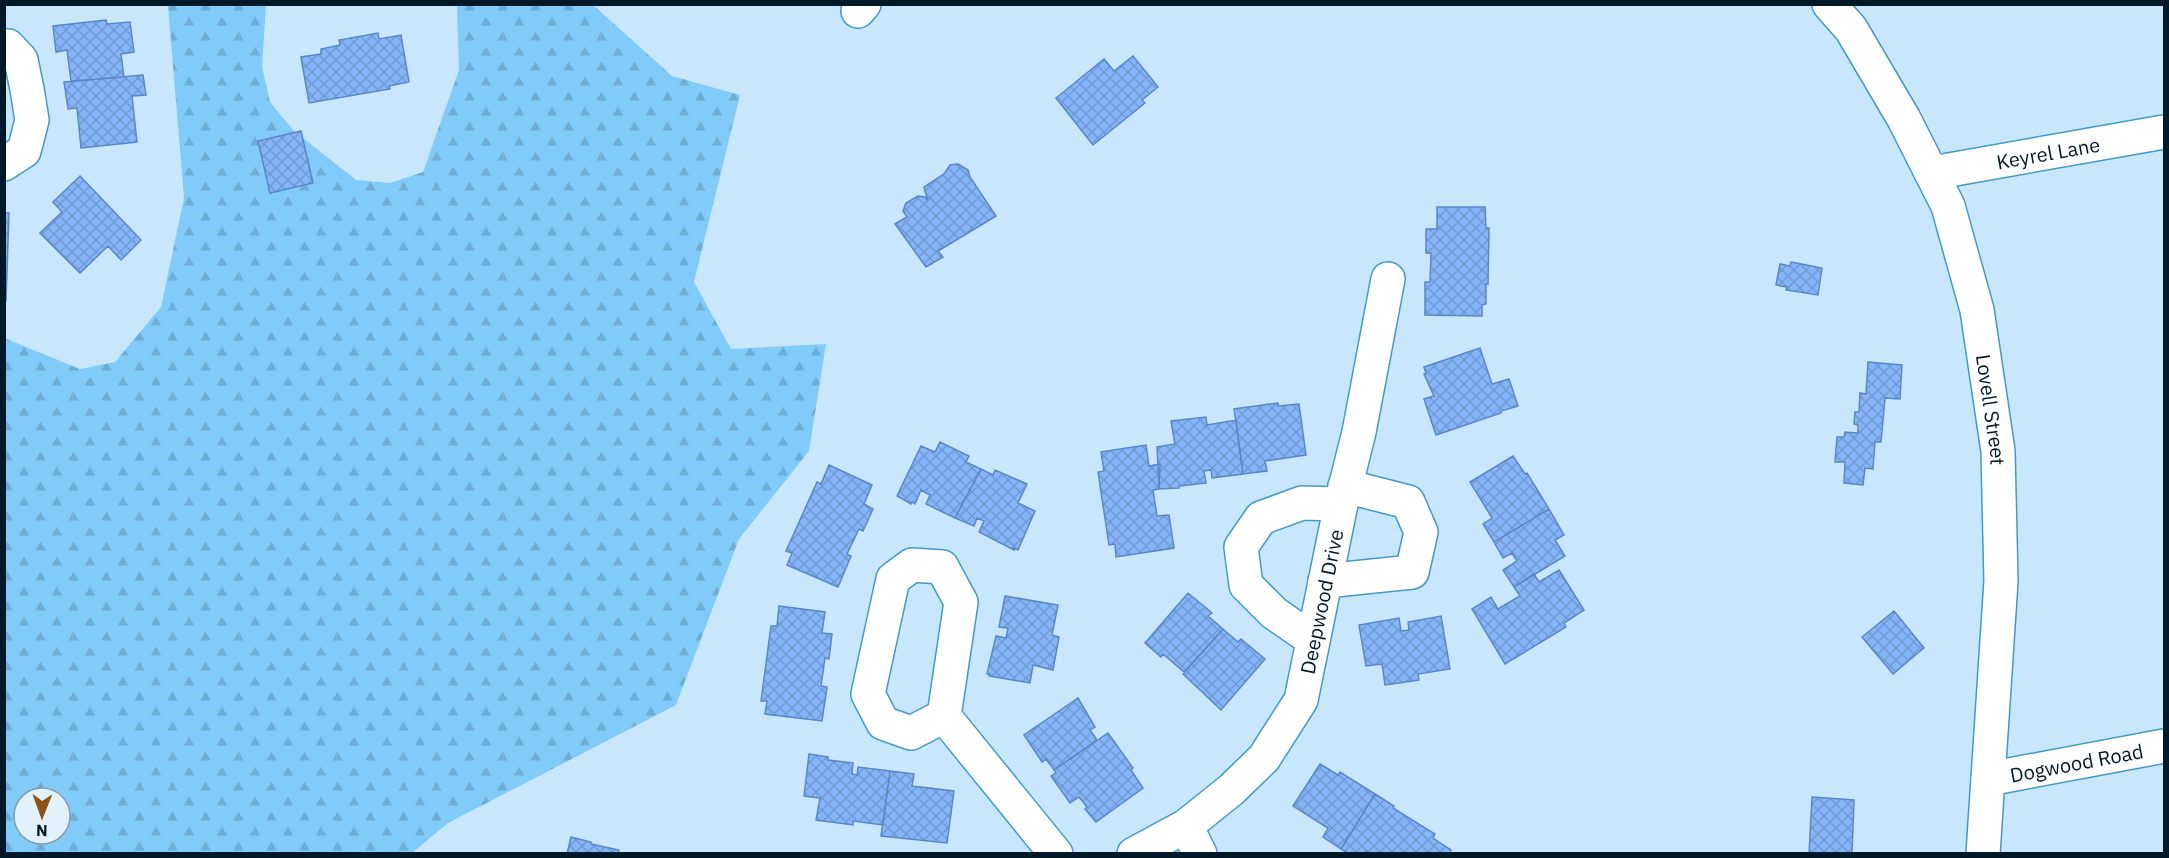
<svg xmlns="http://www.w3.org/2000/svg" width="2169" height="858" viewBox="0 0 2169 858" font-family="'IBM Plex Sans',sans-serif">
  <defs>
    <pattern id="forest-firs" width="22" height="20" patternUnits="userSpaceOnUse" patternTransform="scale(1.5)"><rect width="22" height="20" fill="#81cbfa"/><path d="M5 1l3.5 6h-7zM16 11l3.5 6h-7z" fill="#6eaed6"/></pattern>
    <pattern id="building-cross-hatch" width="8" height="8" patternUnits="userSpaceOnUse" patternTransform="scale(1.5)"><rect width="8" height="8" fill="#85b4f8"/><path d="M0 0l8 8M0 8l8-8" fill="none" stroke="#719ad5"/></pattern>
  </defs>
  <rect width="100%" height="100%" fill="#c8e7fc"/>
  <path fill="url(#forest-firs)" fill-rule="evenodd" d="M592,4l80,72 68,19 -46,187 37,67 95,-5 -17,107 -70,88 -63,166 -228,118 -36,30 -407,1 -1,-516 76,31 35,-7 46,-55 23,-109 -16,-193h98l-4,62 8,35 23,28 63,50 34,3 33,-11 36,-102 -2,-65zM24,798h36v36h-36z"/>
  <path fill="url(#building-cross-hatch)" stroke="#5b87c8" stroke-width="1.5" d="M106,20l1,4 23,-2 4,30 -13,2 3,23 -53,4 -4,-31 -11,2 -3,-26z
    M378,33l1,6 22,-4 8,47 -20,4 1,3 -81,14 -8,-46 20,-3v-5l19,-4 -1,-5z
    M1133,56l25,31 -16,13 3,3 -52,42 -37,-47 48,-39 10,12z
    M143,75l3,20 -14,1 5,46 -56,6 -4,-40 -9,1 -4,-27z
    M301,131l12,52 -43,10 -12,-52z
    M958,164l10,6 2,7 26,39 -58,35 5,6 -17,10 -31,-43 12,-7 -4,-6 3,-8 12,-7 7,1 3,4 -4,-14 20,-13 6,-9z
    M80,176l61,64 -20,20 -13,-14 -28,27 -40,-40 22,-21 -9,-10z
    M1437,207h48l1,21h3l-1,56h-2v20l-4,1v11l-57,-1v-33h5l1,-29h-5v-24h11z
    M4,213h5l-3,88h-2z
    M1791,262l31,6 -4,27 -32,-5 1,-3 -11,-2 4,-21 10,2z
    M1480,348l12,36 17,-5 9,27 -17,5v2l-65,22 -12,-36 10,-3 -10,-22 2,-1 -2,-6z
    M1868,362l34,3 -2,34 -15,-1 -4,44h-6l-2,27 -8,-1 -2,17 -19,-2 1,-21h-10l2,-25h7l1,-5 13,1v-8l-4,-1 1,-12h4l1,-19 6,1z
    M1278,403v3l21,-2 7,51 -41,6 2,10 -24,3 -9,-65z
    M1206,417l1,8 29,-5 7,54 -31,4 -1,-8 -7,1 2,12 -27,3v2l-20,1 -2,-42 18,-3 -4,-23z
    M940,442l29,14 -3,6 15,7 -26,49 -29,-14 4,-9 -9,-5 -6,14 -3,-2 -1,2 -14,-8 24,-50 14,6z
    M1146,445l3,21 11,-2 -1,25 -6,1 4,26 12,-1 5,33 -58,9 -1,-13 -6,1 -11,-73 6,-1 -3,-19z
    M1513,456l12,18 2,-1 22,36 -55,33 -11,-18 9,-6 -22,-36z
    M829,465l43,20 -8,19 9,5 -10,22 -4,-2 -12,25 4,2 -13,31 -51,-22 5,-12 -6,-2 31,-69 4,2z
    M981,469l12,6 2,-5 32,14 -9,19 17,8 -17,39 -4,-2v2l-35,-18 5,-11 -7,-3 -3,8 -19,-8z
    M1549,509l15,26 -9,5 10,16 -51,31 -11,-17 14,-9 -5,-8 -9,5 -9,-16z
    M1559,570l25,40 -20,13 2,4 -61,37 -33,-55 19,-12 7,12 22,-13 -6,-9 20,-13 5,8z
    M1188,593l24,20 -4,3 15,13 -39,43 -21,-18 -2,3 -16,-14z
    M1005,596l53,9 -6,30 7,2 -6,33 -20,-5 -3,18 -41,-7 1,-2h-3l9,-38 10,2 2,-10 -9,-1z
    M779,606l46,6 -3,21 10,1 -3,25 -4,-1 -4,28 6,1 -5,34 -57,-7 2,-13h-6l10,-75h6z
    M1894,611l30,37 -31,26 -31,-37z
    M1441,616l9,53 -32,5 1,6 -34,5 -3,-21 -16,2 -7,-41 40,-7 2,13 8,-1 -1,-8z
    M1223,629l15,13 3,-3 24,20 -44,51 -38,-36z
    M1078,698l17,29 -5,3 7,10 -43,30 -8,-11 -4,3 -18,-27z
    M1108,733l25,35 -2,2 12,18 -47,34 -11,-13 2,-2 -8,-10 -9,6 -19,-27 5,-3 -2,-3z
    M809,754l19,3v3l25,3 -1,11 5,1 1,-8 32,4 -7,54 -30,-4v4l-37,-5 4,-22 -16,-2z
    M1320,764l18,11 2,-3 35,22 -34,55 -18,-12 5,-9 -35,-22z
    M890,771l24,3 -2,12 42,5 -7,52 -66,-7z
    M1375,794l19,12 -1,2 42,26 -2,4 18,12 -2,4h-79l-4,-3 -2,3h-15l-8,-5z
    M1812,797l42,3 -2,54h-43z
    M571,837l20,5v2l28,6 -1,4h-51z"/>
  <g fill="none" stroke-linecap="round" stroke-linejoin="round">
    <g stroke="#4499ca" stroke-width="36">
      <g id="minor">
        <path id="s1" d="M1829,4l22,25 53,90 44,87 29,104 21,141 3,130 -18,273"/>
        <path d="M858,11l6,-7"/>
        <path d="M4,46h4l13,14 6,29 5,31 -8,31 -20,13"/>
        <path id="s2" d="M1932,173l232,-41"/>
        <path d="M1325,581l87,-9 9,-40 -13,-30 -63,-16"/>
        <path d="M1313,640l-39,-27 -28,-28 -5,-38 20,-29 41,-15 39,1"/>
        <path d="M944,716l-33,17 -28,-10 -15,-29 25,-115 19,-14 30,2 19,35 -17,114 112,138"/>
        <path id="s3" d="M1988,779l176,-33"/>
        <path d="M1186,826l14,28"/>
        <path id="s4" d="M1134,854l52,-28 45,-36 33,-32 37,-58 40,-196 18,-72 29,-153"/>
      </g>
    </g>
    <use href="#minor" stroke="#fff" stroke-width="33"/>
  </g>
  <g text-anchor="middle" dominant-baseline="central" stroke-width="4.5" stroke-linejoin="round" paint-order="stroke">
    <g font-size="20" fill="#001928" stroke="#e2f2fd">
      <text stroke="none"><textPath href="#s2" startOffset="118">Keyrel Lane</textPath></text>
      <text stroke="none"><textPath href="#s1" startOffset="444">Lovell Street</textPath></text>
      <text stroke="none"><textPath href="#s4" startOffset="332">Deepwood Drive</textPath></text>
      <text stroke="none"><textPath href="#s3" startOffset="90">Dogwood Road</textPath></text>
    </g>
  </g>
  <rect width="2169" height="858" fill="none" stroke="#001928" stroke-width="12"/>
  <g transform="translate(42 816) rotate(181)"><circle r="28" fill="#e2f2fd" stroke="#889ba8" stroke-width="1.5"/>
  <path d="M0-4.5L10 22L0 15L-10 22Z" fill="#8e5016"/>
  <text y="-9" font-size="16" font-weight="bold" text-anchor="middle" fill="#001928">N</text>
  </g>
</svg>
